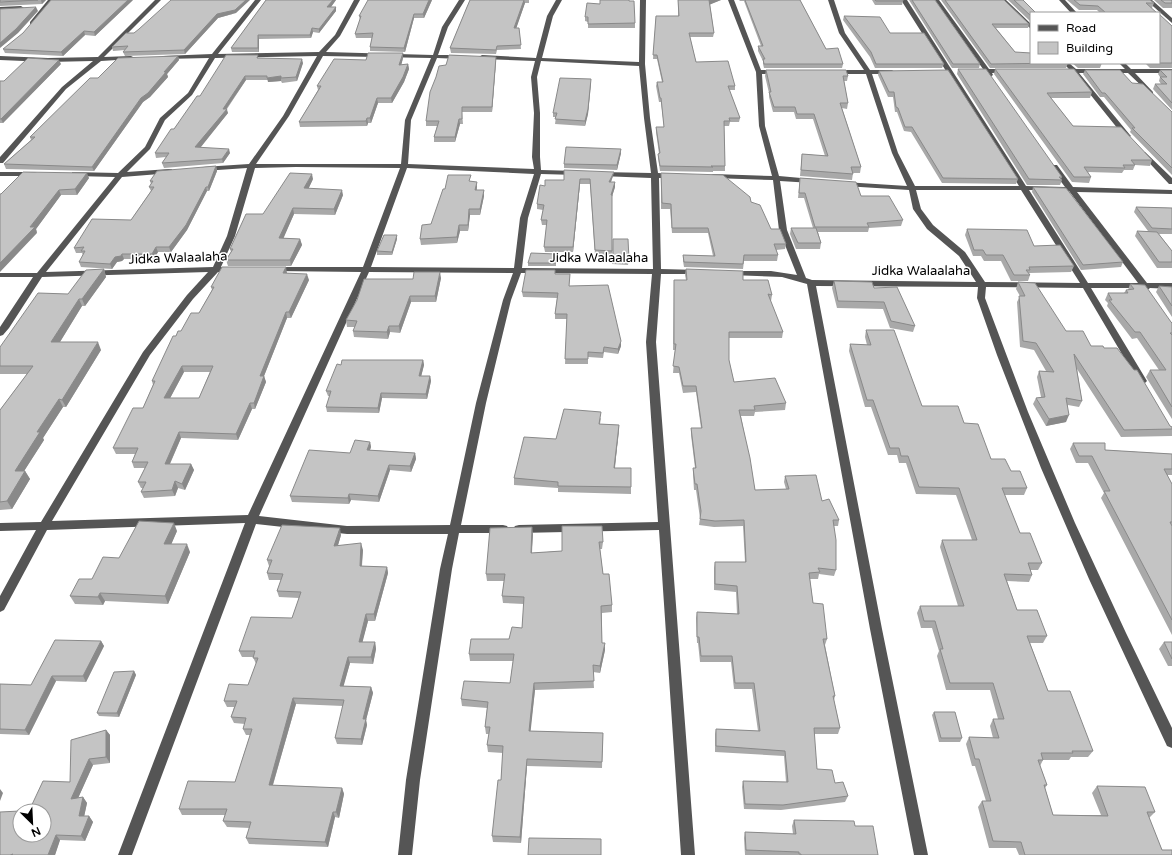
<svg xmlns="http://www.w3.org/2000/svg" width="1172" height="855" viewBox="0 0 1172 855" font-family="'Varela Round',sans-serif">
  <rect width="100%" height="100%" fill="#fff"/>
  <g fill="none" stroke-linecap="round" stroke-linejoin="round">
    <path fill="#555" fill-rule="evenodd" d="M48,0h6l-20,24h-4v-2z
      M155,0h6l-57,57 27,-1 2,1v2l-32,2 -35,28 -63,74h-3v-6l62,-70 31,-26 -45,1 -48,-2v-4l48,2 50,-1z
      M255,0h6l-43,54 101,-2 16,-17 19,-35h6l-20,36 -14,16 107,3 9,-28 17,-27h6l-17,27 -10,28h22l3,2 -3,2 -23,-1 -26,62 -3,44 126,5 -2,-12 2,-44 -3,-36 4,-16 -53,-2 -3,-2 3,-2 54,3 11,-42 9,-16h6l-9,16 -11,42 97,4 1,-62h6l-1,64 5,54 8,55 17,1 4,2 -4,2h-16l2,91 37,1 4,2 -4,2h-37l-5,68 39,513h-14l-22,-325 -140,3 -4,-1 -2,-3 2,-3 4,-1 139,-3 -12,-180 6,-68 -131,-1 -10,27 -25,103 -25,122h42l4,1 2,3 -2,3 -4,1h-44l-7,36 -32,211 -8,75h-14l8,-75 34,-211 8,-35h-101l-91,-10 -124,331h-14l127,-332 -198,7 -43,80 -4,2v-16l36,-66 -36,1v-8l41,-1 102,-170 44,-57 21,-23 -166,5 -33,51 -6,7 -3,1v-9l33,-50h-33v-4h37l78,-96 -40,-1h-3v-4l46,1 27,-26 15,-29 28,-25 21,-35 -44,1 -3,-2 1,-1 49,-2zM317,56l-34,60 -34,48 -46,3 -4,2 4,2 44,-3 -20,68 -14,31 -167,5 76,-95 50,-4v-4h-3l-42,3 23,-23 15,-29 27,-25 23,-37zM323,56l108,2 -26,62 -4,44h-145l33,-48zM541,61l98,5 5,52 7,55 -50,-1 -4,2 4,2 50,2 2,91 -131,-1 6,-50 13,-44 36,1 4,-2 -4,-2 -36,-1 -1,-13v-44l-3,-36zM296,167l104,1 -37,99h-89l-4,2 4,2 87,1 -113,243 -196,6 98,-166 43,-56 25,-27 16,-1 4,-2 -4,-2h-13l14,-31 20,-68zM407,168l127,6 -14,44 -6,50 -143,-1zM369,272l144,1 -10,27 -27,103 -26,122 -103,1 -88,-10z
      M728,0h6l27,70h17l3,2 -3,2h-16l3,52 14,50 33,3 4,2 -4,2 -32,-2 7,49 19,48 6,2 164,2 -17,-26 -32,-27 -14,-20 -4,-19 -65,-4 -4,-2 4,-2 63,4 -15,-33 -26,-79h-32l-3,-2 3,-2h30l-25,-37 -11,-33h6l11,33 25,37h22l3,2 -3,2h-20l26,79 17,33h104l-118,-186h6l119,186 39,1 -15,-20 4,-2h3l16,22 99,3v4l-95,-2 70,91h25v6l-22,-1 -4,3 -4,-3h-51l56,93 -2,2h-6l-56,-95 -97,-1 -1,11 43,114 47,111 51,110 46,95v20l-5,-2 -78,-167 -48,-111 -44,-113 -20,-57 1,-11 -162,-1 66,343 46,226h-14l-44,-226 -63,-345 -25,-7 -52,-2 -4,-2 4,-2h41l26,4 -18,-45 -6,-50 -60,-2 -4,-2 4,-2 59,2 -13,-50 -3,-54zM916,190h105l59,93 -95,-1 -20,-30 -32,-27 -12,-16zM1029,190l40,1 69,92h-50z
      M933,0h6l50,69h19l3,2 -1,1 -18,1 1,2 -3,2 -5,-4 -13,-1v-2l11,-1z
      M1000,0h6l25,24v5z
      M1059,0h6l12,13h-6z
      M1146,0h6l20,18v5z
      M0,7l21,-1 3,2 -3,2 -21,1z
      M1063,63h6l7,6h49l-6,-6h6l6,6h41v4h-37l18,19v2l-2,1 -23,-22h-49l51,62 1,1 -3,2 -10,-9 -45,-56 -13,-1v-2l9,-1z
      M1141,152h4l27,26v6h-3l-28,-30z
      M0,172h35l4,2 -4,2h-35z"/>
  </g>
  <path fill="#a9a9a9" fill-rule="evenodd" d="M0,0h46l-4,4 -42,2z
    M133,0l-38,36 -10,-1 -22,21 -58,-3 -2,-4z
    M266,0h70l-5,7h5v4l-17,22 -6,-1 -2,6 -52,1v13h-27l-1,-4z
    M432,0l-8,18h-10l-9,34 -35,-1v-4l2,-9h-16l-1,-4 5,-14 -1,-4z
    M470,0h59v3h-4l-9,25h3l2,21 -24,1 -1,4 -45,-1 -1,-5z
    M678,0h43l-11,4 4,29 -1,4h-23l6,25 39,24v4h-6l11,28 -1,4h-9l-1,4h-5l1,40v5h-12v1l-53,-1 -2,-13v-4h1l-3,-22v-5h8l-3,-25h-2l-3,-16 1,-4h5l-5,-23h-4l3,-43h22z
    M739,0h61l26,49 17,15 -1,4h-78l-1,-4v-3l-5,-10v-5h3l-17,-45h-4z
    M872,0h31v1l-1,4h-27z
    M909,0h26l45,64 -1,4h-27z
    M941,0h63l25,24 -1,4h-32l19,24 53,11 -2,5h-76z
    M1008,0h15l8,13v9z
    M1067,0h83l4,3 -2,5h-1l6,5h-57l-3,-3h-18z
    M1154,0h18v8h-9z
    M236,13l-18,5 -33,36 -60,2 -2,-4 2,-2 -12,1 -1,-4 22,-14z
    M844,16l46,17 54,31 -2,4h-67l-5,-11 -27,-37z
    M585,17l50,6v5h-47v-6l-3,-1z
    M1172,26v42h-22l-5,-5h14z
    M258,55v3l45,5 -6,18 -15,2 -1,-2 -13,1v-2h-22l-19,29 1,4 -28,34 30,6 -7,10 -59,5 -2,-5 4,-6 -10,1 -1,-5 45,-57z
    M178,56l1,4 -12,14 1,3 -18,20 -7,5 -49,69 -88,-2 -2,-5 27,-24 -1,-3 68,-59z
    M403,58l-2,7 7,-1 1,5 -5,13 -12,21h-14l-7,20h-3l-1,3 -67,1 -1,-5 19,-32 -1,-4 49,-26z
    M496,61l-4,51h-30l1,12h-3l-5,18h-21v-5l3,-11h-11v-5z
    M1072,63h30l-2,5h-22z
    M61,64l-58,59h-3v-42h4z
    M958,69l104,108 -1,2 1,1 -2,5h-33l-70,-111z
    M995,69l97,23 -2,6h-39l22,28 79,34 -2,6 -15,-1 -2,5h-9l-2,3 -34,-1 3,5 -2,6 -17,-1 -78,-108z
    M766,70l82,6 -1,5h-3l4,22 -1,6 -5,-1 19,59 -1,6h-7l-1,7 -52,-4 2,-22 23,2 -12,-37h-17l-2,-7h-21l-4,-15v-4l-4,-17z
    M1085,70l47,13 40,29v63l-42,-43 1,-2 -27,-33h-4l-17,-23z
    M1160,70h12v40l-19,-21 2,-5h6l-2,-3 1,-4 -2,-3z
    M879,71l139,108 -2,5 -74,-1 -31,-51 -7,-1 -7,-19h-2l-2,-15h-5l-10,-22z
    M591,84l-3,30 -3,12 -30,-2 1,-7h-3v-4z
    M621,153l-4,17 -53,-2v-4z
    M216,166l1,5 -8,20h-2l-20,39 -16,22h-13l-4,7h-30l-2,2 -5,1 -5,7 -31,-2 -2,-5 4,-7 -1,-2h-6l-2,-5 57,-28 20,-29 -2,-4 2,-3 -1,-3z
    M661,173l90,29 20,27 15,15 -1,5 -9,1 2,5 -1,6h-33l-1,8 -59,-2 -1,-6v-6l30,1 -5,-23h-36l-2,-24h-9z
    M613,176l-2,6h4v5l-3,9v60l-17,-1 -5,-71h-10l-7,68h-28l-1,-5 3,-22h-5l-1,-5 2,-10 -6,-1v-5l8,-18 19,-6z
    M89,178l-12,17h-16l-25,34 1,4 -37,-39z
    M800,178l61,18 42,24 -2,6 -32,2 -1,4h-50l3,11 -1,6h-24l-6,-15 1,-6h22l-9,-30h-6z
    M313,179l-5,10 35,6 -8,20 -41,-1 -11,24 17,1 2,6 -11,21h-63l-2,-6 5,-8 -1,-3 33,-35z
    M471,181l6,6v3l7,6 -4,19h-10l-2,16h-8l-3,12 -36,2 -1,-6 11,-15 14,-35z
    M1033,187l90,75 -2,5 -40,3 -49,-78z
    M1136,207l36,1v26h-13l13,17v17h-15l-22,-32 2,-5h11l-14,-19z
    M967,229l67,17 40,20 -3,6 -42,1 1,2 -2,6h-17l-10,-20h-17l-3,-5h-8l-8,-21z
    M397,239l-5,16h-15v-4z
    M613,239l16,20 -1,6 -16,-1z
    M556,254v12h-28v-3z
    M104,269l2,8 -21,29h-3l-22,36 41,8 -35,57h-3l-20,31 1,2 -20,31h1l5,8 -18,30 -12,1v-100l27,-36h-27v-27l68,-53z
    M686,269l57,11 29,15 -1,6h-1l13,31 -1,6h-53v22l5,22 52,21 -1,7 -30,2 -1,4h-13l14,74 31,-1 -2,-7 1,-6 37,25 17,19 -1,6h-4l2,44 -2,6 -15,-2 -1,5h-8l3,24 14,36 -2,6 10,51 -1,4 6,28 -2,6h-24l3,35 18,14 13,13 -3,6 -64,8 -37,-1 -2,-22 1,-6 43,1 -2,-26 -69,-4v-18l1,-5 42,2 -6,-42h-18l-3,-27h-31l-2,-19h-1l-1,-25 1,-6 40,2 -1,-22 -22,-2v-22l1,-6h30l-2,-36 -29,1 -15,-2 1,-7 -4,-28h-2l-1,-16v-6h2l-4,-33v-7h10l-5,-36 -13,1 -4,-20h-6l2,-23h-2l1,-70h12l-1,-5z
    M287,273l22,7 -18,38h-4l-23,58 2,6 -11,27h-3l-14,31 -57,-2 -11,26h21l3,6 -9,20 -7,-2 -3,8 -31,2 -3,-6 2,-4h-2l-3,-6 7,-14h-11l-2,-6 3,-8h-19l-3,-6 30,-40 10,-23 -1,-4 29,-50 18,-18 13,-23 -1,-3zM184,372h26l-11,26h-29z
    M555,274h15l-1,12 52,60 -3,8 -14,-2 -1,6 -15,-1v7h-23l2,-45h-12v-5l2,-16 -34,-1 -1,-5z
    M441,278l-5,24h-25l-11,31 -10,-1 -2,7 -34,-2 -1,-6 2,-4h-8l-1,-7 67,-41z
    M834,281l40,7 41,38 -2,6 -23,-4 -7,-19 -46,-1 -5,-20z
    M1018,282l48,49 25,15 13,2 66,78 2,1v9l-51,1 -44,-68 5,32 -3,6 -11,-2 -2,17 -20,4 -13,-22 3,-6 5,-1 -4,-20 2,-6h7l-12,-21 -14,-3 -3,-45 3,-6 -4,-7z
    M1130,284l42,39v96l-26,-42 4,-7h9l-22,-32 -5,1 -25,-33 1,-3 -3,-3 3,-7h16l2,-3h2z
    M1159,286l13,1v30l-16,-25z
    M866,330l56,76 42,17 27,36 20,12 16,17 -3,7h-20l16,38 22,30 -4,7h-8l2,5 -3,7 -22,-1 10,29 30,26 -4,7h-13l18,48 45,60 -5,6h-17l-2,3h-26l-3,6 7,19 -2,3 8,27h48l-9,-22 5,-7 58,26 -6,6 13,32 10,5h-153l-3,-7h-27l-11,-41 4,-6h4l-11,-35h-3l-6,-22 3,-7 24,1 -3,-12 3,-7h5l-8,-29h-44l-9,-34 2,-5 -7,-23h-11l-4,-15 3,-7h38l-18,-59 2,-7h30l-16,-45 -40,-1 -10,-31h-7l-2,-8h-9l-17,-48h-6l-16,-56 1,-7 17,1 -2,-8z
    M423,360l1,5 -3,11h9l1,5 -4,18 -45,-1 -3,15 -52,-1 -1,-5 4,-11h-2l-2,-5 15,-26z
    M601,418l-1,6 19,1 -4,43h16v26l-73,-2v-4l-44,-3v-7l42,-39z
    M370,442l1,5 -1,3 45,3 1,6 -5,13 -21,-2 -11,32 -28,-2 -2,4 -57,-2 -2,-6 60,-43z
    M1073,443l32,7 67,4v21h-5l5,9v151l-71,-137 3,-5 -16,-30h-12l-6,-14z
    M562,526l41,16 -1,7h-2l3,25 9,31v7l-10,1v30l3,7 -5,23 -7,-1 1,16 -59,2 -5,41 73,2 -1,35 -75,-2 -6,77 -28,-1 -1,-6 9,-56 2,-27 -15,-1 -1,-7 2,-11h-3l-1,-7 2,-19 -25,-2 -1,-7 49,-16 3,-22h-43l-1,-7 40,-15 13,-11 2,-24 -21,-1 -1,-7 2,-15h-17l-1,-7 47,-40 -1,19 30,-2z
    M177,531l-6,13 19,8 -22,52 -63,-3 -2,4 -28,-1 -5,-8 49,-38z
    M341,535l-3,10 25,5 -1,16 25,1 1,6 -13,48h-7l-6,21h13l1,7 -3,15 -23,-1 -7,23 28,1 2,6 -7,27 1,5 -5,20 -25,-1 -2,-6 8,-32 -47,-2 -23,81 69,3 2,6 -5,24 -4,-1 -7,30 -79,-3 -3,-6 4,-10 -23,-1 -4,-6 2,-6h-43l-3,-6 56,-27 15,-47h-4l-3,-6 2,-5 -11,-1 -3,-6 3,-10h-7l-3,-6 24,-16 8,-21 -3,-7h-11l-3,-6 53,-33 7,-20 -20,-1 -2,-6 4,-11h-12l-2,-7 2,-7 -2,-6z
    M101,641l3,5 -18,36 -30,-1 -27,54 -29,-1v-50l31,1z
    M1164,642h8v24h-4l-9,-17z
    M134,671l2,4 -17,42 -20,-1 -2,-3z
    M934,712l28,26 -2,4h-21l-7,-27z
    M106,730l4,5v28l-17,2 -15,33 5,-1 4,6 -3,13h5l4,6 -8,19 -25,-1 -5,15h-55l20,-20 50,-53z
    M794,820l61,6 23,29h-133l-1,-17 1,-6 48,2 -1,-8z"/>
  <path fill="#898989" d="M41,0h5l-4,4z
    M128,0h5l-38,36 -1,-4z
    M246,0h4l-14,13 -18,5 -33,36 -1,-4 33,-36z
    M333,0h3l-8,11 -1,-4z
    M429,0h3l-8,18 -1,-4z
    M524,0l1,3 -10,29 -1,-4z
    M709,0h12l-12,5z
    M36,7l2,4 -20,22 -18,15v-5z
    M336,7v4l-17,22v-4z
    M414,14v4l-9,34 -1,-4z
    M312,28l1,4 -2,6 -1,-3z
    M84,31l1,4 -22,21 -2,-4z
    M258,35l1,4v13l-1,-4z
    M403,53v5l-3,12 -1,-5z
    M178,56l1,4 -12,14 1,3 -18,20 -7,5 -49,69 -2,-4 49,-69z
    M496,57v4l-4,51v-5z
    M302,59l1,4 -6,18 -1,-4z
    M59,60l2,4 -58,59 -2,-4z
    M408,64l1,5 -5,13 -12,21 -1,-5z
    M245,76l1,4 -20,29 2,4 -31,39 -2,-5 28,-38z
    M281,76v5l-13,1 -1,-4z
    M591,79l-3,35 -3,12v-5z
    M377,98l1,5 -7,20 -1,-5z
    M367,118l1,5 -1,3 -1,-5z
    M459,119l1,5 -5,18v-5z
    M229,149l1,4 -7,10 -1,-4z
    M621,149v4l-4,17v-5z
    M216,166l1,5 -8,20 -1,-4z
    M614,172l-1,4 -4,11v-5z
    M87,173l2,5 -12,17 -2,-6z
    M312,174l1,5 -7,15 -2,-6z
    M580,179v5l-7,68v-5z
    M477,182v5l-2,9v-6z
    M615,182v5l-4,13v-5z
    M206,187l1,4 -20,39 -16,22 -2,-5z
    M59,190l2,5 -25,34 1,4 -37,39v-9l30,-36z
    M342,190l1,5 -8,20 -1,-6z
    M484,190v6l-4,19v-6z
    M293,208l1,6 -13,30 -2,-6z
    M469,209l1,6 -2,16v-6z
    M459,225l1,6 -3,12v-6z
    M397,235v4l-5,16v-3z
    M300,239l2,6 -11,21 -1,-6z
    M156,247l2,5 -4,7 -2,-5z
    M122,254l2,5 -2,2 -5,1 -5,7 -2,-5 5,-7z
    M286,267l1,6h-4z
    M104,269l2,8 -21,29 -3,-7z
    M440,272l1,6 -5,24 -1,-6z
    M307,274l2,6 -18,38 -2,-6z
    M410,296l1,6 -11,31 -1,-7z
    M79,299l3,7 -27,44 -4,-8z
    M286,312l1,6 -23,58 2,6 -11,27 -1,-6 6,-27z
    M389,326l1,6 -2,7 -1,-7z
    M621,341v5l-3,8v-5z
    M98,342l3,8 -35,57 -4,-7z
    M423,360l1,5 -4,16 -1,-5z
    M182,366l2,6 -17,32 -3,-6z
    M430,376l1,5 -4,18 -1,-5z
    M381,393l1,5 -3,15 -1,-5z
    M59,399l4,8 -20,31 1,2 -25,39 -4,-8 22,-39z
    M250,403l2,6 -14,31 -2,-6z
    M1069,415l-3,7 -20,4 3,-7z
    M619,425v6l-5,43v-6z
    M179,432l2,6 -14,32 -2,-6z
    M370,442l1,5 -3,8 -1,-5z
    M415,453l1,6 -5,13 -1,-6z
    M191,464l3,6 -9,20 -3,-6z
    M389,465l1,5 -11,32 -1,-6z
    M25,471l5,8 -18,30 -5,-8z
    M175,481l3,7 -3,8 -3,-6z
    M349,494l2,6 -2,4 -1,-6z
    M174,523l3,8 -9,21 -4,-8z
    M532,527l1,7 -2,26v-7z
    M340,528l1,7 -5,17 -2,-6z
    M361,543l2,7 -2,22 -1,-6z
    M187,544l3,8 -22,52 -3,-8z
    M387,567l1,6 -13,48 -1,-7z
    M100,593l5,8 -2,4 -5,-8z
    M366,614l2,7 -7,27 -2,-6z
    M101,641l3,5 -18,36 -3,-6z
    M375,642l1,7 -3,15 -2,-7z
    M605,643v7l-5,23v-7z
    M348,657l2,6 -8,29 -2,-6z
    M134,671l2,4 -17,42 -2,-4z
    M52,676l4,5 -27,54 -4,-5z
    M534,683l1,7 -5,47 -1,-6z
    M371,687l2,6 -7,27 1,5 -5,20 -1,-6 2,-20z
    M293,698l3,6 -25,87 -2,-6z
    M106,730l4,5v28l-4,-6z
    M89,759l4,6 -18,40 -4,-6z
    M527,759v7l-6,77 -1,-6z
    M342,788l2,6 -5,24 -3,-6z
    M0,789l3,4 -3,8z
    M83,797l4,6 -4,19 -4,-6z
    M333,812l2,5 -7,30 -3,-5z
    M89,816l4,6 -8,19 -4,-5z
    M56,835l4,5 -5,15h-7z"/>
  <path fill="#c4c4c4" stroke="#898989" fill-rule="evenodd" d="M0,0h38l-38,2z
    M51,0h77l-34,32 -10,-1 -23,21 -58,-3 20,-16z
    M171,0h75l-11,10 -18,4 -33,36 -61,2 5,-6 -16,1 14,-14h8l5,-4z
    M266,0h67l-6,7h9l-17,22 -7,-1 -2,7h-52v13h-27z
    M368,0h61l-6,14h-9l-10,34 -34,-1 3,-14 -18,1 6,-18h-2z
    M470,0h54l-10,28h5l2,17 -24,1 -1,4 -46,-2 17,-41z
    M600,0h29v1h5l1,22 -47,1v-7h-3l2,-14 13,1z
    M678,0h32h-1l5,33h-25l7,29 32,-1 7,25h-7l12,32h-11l1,3h-6l1,45h-14l2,1 -53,-1 -2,-12 2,-1 -4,-26h8l-3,-29h-1l-3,-16h6l-6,-27h-4l3,-39h23z
    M745,0h55l26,49 12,-1 5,16h-79l-1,-5h2l-7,-13h5z
    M875,0h28v1h-27z
    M912,0h23l45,64h-27z
    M945,0h59l25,24h-37l23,28 16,1v10h35l-75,1z
    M1014,0h9l13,13h-5v3z
    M1074,0h76l4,3h-8l11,10h-51l-8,-7 -18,-1z
    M1161,0h11v3h-7z
    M36,7l-20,22 -16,14v-34z
    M1159,14l13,12v37h-16h3z
    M844,16l36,1 10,16h34l20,31h-68l-5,-12z
    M368,53h35l-4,12 9,-1 -5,13 -12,21h-14l-7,20h-3l-1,3 -67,1 22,-36h-4l17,-27 32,1z
    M226,55h32l-1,3 45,1 -6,18 -15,1v-2l-14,2v-2h-22l-22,33h4l-32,38 34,2 -7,10 -60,4 7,-10h-14l16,-24h3l23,-33h3z
    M449,55l47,2 -4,50h-30v12h-3l-4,18h-21l5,-16h-13l4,-29 6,-15 3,-11 7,-1z
    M178,56l-14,16h2l-18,21 -7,5 -49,69 -88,-3 31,-27h-5l60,-59h8l20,-20z
    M28,58l31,2 -58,59h-1v-38h4z
    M958,69h28l76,108h-3l3,3 -33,-1z
    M995,69h79l18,23 -45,1 26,33 48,1 31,33h-21l4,5h-12l2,3 -41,-1 7,10h-17z
    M766,70h80l2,6h-5l5,27h-8l21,64h-10l2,7 -52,-4 1,-16 26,2 -14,-42h-17l-2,-7h-21l-5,-15h2z
    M948,70l70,109 -75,-1 -31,-51h-7l-7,-19 -2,-1 -2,-15h-5l-10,-21z
    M1085,70h35l12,13 11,1 29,28v56l-40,-40h3l-30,-35h-3z
    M1160,70h12v33l-17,-19h12l-7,-7h7z
    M560,78l31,1 -3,30 -3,12 -30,-2 2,-6h-4z
    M566,147l55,2 -4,16 -53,-1z
    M216,166l-8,21h-2l-20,38 -17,22h-13l-4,7h-30l-1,2 -6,1 -5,7 -31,-2 6,-11h-4l3,-4 -10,1 18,-29 39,1 23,-33h-5l4,-6h-3l7,-10z
    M564,170l50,2 -5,10h6l-4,13h1v56l-17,-1 -5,-71h-10l-7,68h-29l3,-27h-6l3,-15 -7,-1 3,-19 5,1v-6h19z
    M23,172l64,1 -12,16 -16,1 -29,37h5l-35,36v-69h1z
    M290,173l22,1 -8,14 38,2 -8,19 -41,-1 -14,30 21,1 -10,21h-64l7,-11h-3l16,-35h17z
    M661,173l62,2 27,22 1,5 9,3 11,24h9l6,15h-12l4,11h-34l-1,9 -59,-2 -1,-7 32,1 -7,-28h-36l-1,-24 -9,-1z
    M448,175h23l-2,6 8,1 -2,8h9l-4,19h-11l-1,16h-9l-2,12 -37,2 2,-14 9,-1 12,-35h2z
    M800,178l56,4 5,14h28l14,24 -36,3 2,4h-54l-10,-34h-6z
    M1033,187l33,1 57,74 -40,3z
    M1136,207l36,1v21l-20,-1z
    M791,228h25l5,15h-23z
    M967,229l60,1 7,16 26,-1 14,21 -45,1 1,3h-4l4,5h-16l-11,-20h-17l-3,-5h-9z
    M1137,231l20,1 15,19v11h-13z
    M384,235h13l-5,17 -15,-1z
    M613,239h15l1,20h-16z
    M531,253l25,1v9h-28z
    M222,267h64l-3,6 24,1 -18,38h-3l-26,64h4l-10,27h-4l-14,31 -57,-2 -14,32h26l-9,20 -7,-3 -3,9 -31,2 5,-10h-8l10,-20h-16l6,-14h-25l20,-40h10l12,-27h-3l21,-45h3l2,-5h3l10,-18h8l15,-26h-3zM182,366h31l-14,32h-35z
    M104,269l-22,30h-3l-28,43h47l-36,58 -3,-1 -22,33h3l-25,39h10l-18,30 -7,1v-92l33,-44h-33v-19l38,-54 30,1 18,-24z
    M686,269l57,2v9h25l4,15 -4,-1 15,38h-54v28l5,22 41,-4 11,25 -32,3 1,4h-16l11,48 5,32 34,-1 -4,-13 31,-1 6,26 7,-2 10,21h-6l3,20v30l-18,-2 2,4 -11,1 4,30 10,1 4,35h-4l12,57h-2l7,32h-26l3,41 15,1 3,13 8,-1 5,14 -65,9 -38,-1 -2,-23 45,1 -3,-31 -69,-5v-17l44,2 -6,-48h-19l-3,-27h-31l-2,-19h-2v-25l42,2 -2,-28 -22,-2v-22h31l-2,-42 -29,1 -15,-2 1,-8 -4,-27h-2l-2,-16h3l-5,-40h11l-6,-42h-13l-4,-19 -6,-1 3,-22h-2v-64h13z
    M526,270h29v4h15l-1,12 39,-1 13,56 -3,8 -14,-2 -1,6 -15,-1v7h-23l2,-45h-12l3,-21 -36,-1z
    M414,272h26l-5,24h-25l-11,30h-10l-2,6 -34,-1 4,-10 -11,-1 11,-20 7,-21h49z
    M834,281l38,1 2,6 23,-1 18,39 -24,-5 -7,-19 -46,-1z
    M1018,282l17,1 31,48h17l8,15h12l1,2h13l17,22h3l33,56 2,1v2l-48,1 -50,-76 8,47 -16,-3 3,17 -20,4 -13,-21 9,-1 -6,-26 15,1 -18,-29 -13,-2 -4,-45h6z
    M1130,284l15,1 26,37 1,1v10h-2l2,2v72l-22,-37h16l-26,-38h-5l-26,-32h3l-4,-7h20l-2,-3 8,-1z
    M1159,286l13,1v19z
    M866,330h28l28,76h36l6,17 14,1 13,35h14l6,12h9l7,17h-25l18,45h10l12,30h-14l4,12 -28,-1 13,36h20l10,26h-20l21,55h22l23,60h-21l1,2h-32l2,7h-5l9,25h-3l9,30 55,1 -11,-30 48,1 10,25h-8l15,38h10v5h-147l-4,-13 -28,-1 -11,-40h9l-12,-42h-4l-6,-22 30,1 -6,-19h11l-11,-36h-43l-10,-34h3l-8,-28h-11l-4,-15h44l-22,-66h35l-18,-52 -40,-1 -11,-31h-7l-2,-8h-9l-17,-48h-6l-17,-56 21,1z
    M342,360h81l-4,16h11l-4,18 -45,-1 -3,15 -52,-1 5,-16h-5l11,-27 4,1z
    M564,409l37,3 -2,12 20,1 -5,43h17v19l-73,-1v-4l-44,-4 10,-41 32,2z
    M355,440l15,2 -3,8 48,3 -5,13 -21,-1 -11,31 -29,-2 -1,4 -58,-2 19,-46 41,3z
    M1073,443h32v7l67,4v15h-8l8,15v38h-2l2,4v94l-68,-129h6l-18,-35h-13z
    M139,521l35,2 -10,21h23l-22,52 -65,-3 -2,4 -28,-1 9,-17h13l11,-22 16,1z
    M282,525l58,3 -6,18 27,-3 -1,23 27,1 -13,47h-8l-7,28h16l-4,15h-23l-8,29 31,1 -8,32h3l-5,20 -26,-1 9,-38 -51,-2 -24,87 73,3 -6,24h-3l-8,30 -79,-4 5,-16 -28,-1 4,-12h-48l9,-28 47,1 17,-53h-9l3,-11 -15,-1 6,-16h-13l5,-17 19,1 10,-27h-5l2,-7h-16l12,-34 41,1 9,-26 -24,-1 6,-17 -16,-1 5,-13h-5z
    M562,526h40l1,16h-4l4,32h6l3,31 -11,1 1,37h3l-5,23 -7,-1 1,16 -60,2 -5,48 74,2 -1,29 -75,-3 -7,78 -28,-1 6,-56h3l2,-34 -16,-1 3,-18h-5l3,-25 -27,-3 3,-18 46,2 4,-29h-45l2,-15h38l3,-12 10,1 2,-31 -22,-1 3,-22h-19l4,-46 42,-1 -1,26 31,-2z
    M55,640l46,1 -18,35h-31l-27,54 -25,-1v-45l31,1z
    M1164,642h8v17z
    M134,671l-17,42h-20l17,-41z
    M934,712h21l7,26h-21z
    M106,730v27l-17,2 -18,40 12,-2 -4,19h10l-8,20 -25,-1 -8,20h-36l1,-1 -3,1h-10v-43l20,-1v24h24v-24h-15l14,-30 27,1 1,-42z
    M794,820l60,1 1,5h18l5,29h-77v-1h-2v-2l-53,-2 -1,-18 51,2z
    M529,838l72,1v16h-73z"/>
  <g text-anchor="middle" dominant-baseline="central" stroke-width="3" stroke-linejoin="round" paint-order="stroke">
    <g font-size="13" fill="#000" stroke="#fff">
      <text transform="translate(178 258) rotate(-2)">Jidka Walaalaha</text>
      <text x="599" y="258">Jidka Walaalaha</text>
      <text x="921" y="271">Jidka Walaalaha</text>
    </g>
  </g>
  <rect x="1030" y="12" width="130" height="52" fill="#ffffff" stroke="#999999"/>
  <rect x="1038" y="25" width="20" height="6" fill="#555555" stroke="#999999"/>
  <text x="1066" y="32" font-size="12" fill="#000000">Road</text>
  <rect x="1038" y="42" width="20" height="12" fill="#c4c4c4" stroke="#999999"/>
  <text x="1066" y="52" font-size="12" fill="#000000">Building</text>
  <g transform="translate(32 823) rotate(156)"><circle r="19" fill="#ffffff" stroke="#999999"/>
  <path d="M0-3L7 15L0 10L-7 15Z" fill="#000000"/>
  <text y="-6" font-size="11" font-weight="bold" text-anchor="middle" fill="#000000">N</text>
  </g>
</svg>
